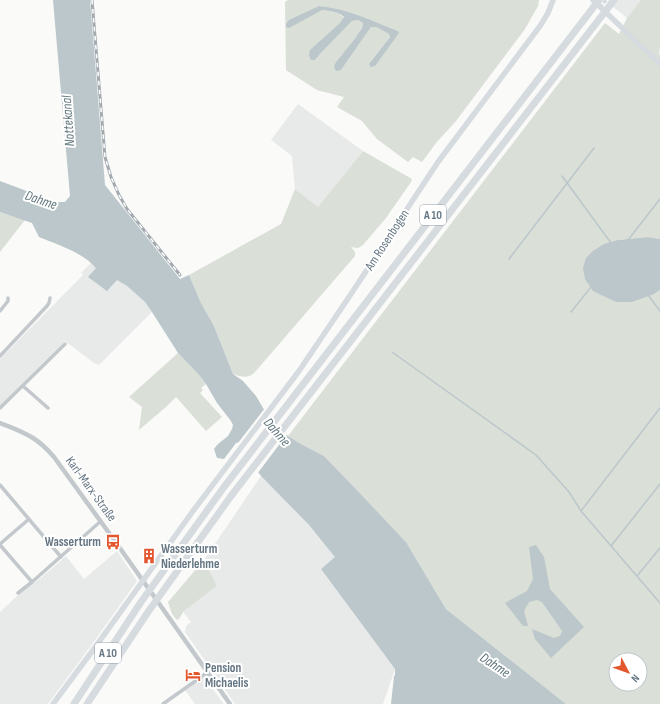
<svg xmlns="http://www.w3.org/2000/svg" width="660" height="704" viewBox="0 0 660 704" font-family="'Sofia Sans Condensed',sans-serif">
  <rect width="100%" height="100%" fill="#fafaf8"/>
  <path fill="#e8e9e9" d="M609,0h32l-14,18 -20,-16z
    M298,104l65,47 -45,56 -23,-18 -3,-33 -21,-16z
    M92,262l5,6 -8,9 28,3 10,6 18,16 7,10 -53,53 -5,-2 -29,-22 -65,65v-47l83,-84 -2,-2z
    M261,476l48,49 27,32 -15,12 74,100 -12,35h-148l-17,-24 1,-1 -2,-3 -2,-1 -30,-43 1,-6 5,-4 -7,-9v-2l33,-25 -13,-26z
    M117,551l20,30 -44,62 -45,61h-48v-92l32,-30 2,1 8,-6 24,-21 18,23z
    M204,677l20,27h-29l-10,-14z"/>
  <path fill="#dadfd7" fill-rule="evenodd" d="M288,0h251l-1,6 -13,23 -69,92 -20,22 -14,19 -9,-5 -5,5 -31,-23 -15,-18 -25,-14 7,-10 -27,-7 -31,-20 -1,-68zM319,6c27,2 54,15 79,25l-29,33 21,-27 -1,-3 -13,-7h-5l-30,43 -5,-8c8,-10 25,-26 27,-39l-5,-3 -6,1 -32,33 -5,6 29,-42c-5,-6 -15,-7 -22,-8z
    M641,0h19v48l-1,6 1,1v184l-12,-2 -30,3 36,54 6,-4v414h-94l-120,-95 -40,-67 -51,-54 -31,-32 -23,-12 -13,-8 317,-413 14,11 8,-16zM616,660h24v24h-24z
    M363,151l49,28 -1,3 -25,36 -23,27 -5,3 -7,-1 4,5v4l-100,116c-7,7 -13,5 -22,2l-19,-48 -13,-23 -12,-28 92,-51 14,-35 23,18z
    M0,212l25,8 -25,32z
    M178,353l21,22 7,9 -5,4 2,2 -3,3 22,24 -16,14 -30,-34 -9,9 -28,24 3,-23 -13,-10z
    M204,560l13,26 -33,25 -6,9 -2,-1 -4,-5 -4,-12z"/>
  <path fill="#bbc7cb" d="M53,0h37l15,185 75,94 9,-4 12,28 13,23 19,48 10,7 13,15 13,22 19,18 13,8 23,12 31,32 51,54 40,67 120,95h-175l3,-28 1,-1v-6l-74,-100 14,-12 -26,-32 -48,-49 -3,-4 9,-12 -19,-20 -12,3 -12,16 -7,-1 -3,-9 4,-5 10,-8 4,-7 1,-4 -2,-4 -14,-18 -11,-19 -7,-9 -21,-22 -26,-41 -7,-10 -18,-16 -10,-6 -10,11 -19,-14 8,-9c-14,-16 -38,-23 -57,-31l-7,-14 -32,-11v-31l56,21h9l5,-6z
    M319,6c27,2 54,15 79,25l1,2 -24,33 -4,1 -2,-3 21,-27 -1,-3 -13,-7h-5l-30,43 -5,1 -2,-4 2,-5 18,-22 8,-12 1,-5 -5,-3 -6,1 -32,33 -5,6h-4l-2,-5 1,-5 30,-27 4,-6c-5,-5 -15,-6 -22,-7l-33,18 -3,-1v-3l3,-4z
    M648,237l12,2v51l-6,4 -22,8h-16l-23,-11 -8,-12 -2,-11 3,-10 7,-7 11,-7 14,-4z
    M536,545l8,12 6,32 34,38 -33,31 -16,-19 -3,-10 22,9 6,-2 2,-5 -20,-29 -5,-2 -8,2 -5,9 4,15h-5l-18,-23 22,-12 6,-12 -4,-32z"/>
  <path fill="#fafaf8" d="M265,408l5,9 18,16 -31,41v-3l8,-11 -17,-18 -11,3 -13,16z"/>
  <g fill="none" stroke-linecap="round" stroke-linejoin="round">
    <path stroke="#bbc7cb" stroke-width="1.5" d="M562,176l49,67
      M628,240l32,-41
      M509,259l85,-111
      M648,295l12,16
      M571,312l20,-25
      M392,352l144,103 33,37 12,19 79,92
      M581,511l79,-103
      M611,546l49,-62
      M637,576l23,-28"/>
    <path stroke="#d5d9db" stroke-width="3.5" stroke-dasharray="3.5 2" stroke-linecap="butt" d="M600,7l6,-7"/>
    <path stroke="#c3c8cc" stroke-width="3.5" d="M0,311l8,-10v-3
      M0,356l47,-50 2,-3 1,-5
      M23,386l25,22
      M0,408l65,-64
      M0,485l61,72
      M0,544l29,-25
      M0,545l32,37
      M18,593l14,-11 69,-61
      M163,704l45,-32"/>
    <path stroke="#c3c8cc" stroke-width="4.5" d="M0,423c11,4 22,8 33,15 8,5 15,12 21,19l63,87 113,160"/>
    <path stroke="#d6dbdf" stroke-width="5.5" d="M593,0l67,64
      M53,704l43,-58 97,-135 106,-140 52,-77 87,-132 102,-136 8,-13 5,-13"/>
    <path stroke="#d6dbdf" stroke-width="7" d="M74,704l67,-102 83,-115 375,-487
      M87,704l61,-92 83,-116 383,-496"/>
    <g stroke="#a2aab0" stroke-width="3">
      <path id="rail" d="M92,0l13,157 6,20 8,18 8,14 53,66"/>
    </g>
    <use href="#rail" stroke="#fff" stroke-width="1.5" stroke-dasharray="4.5" stroke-linecap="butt"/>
  </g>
  <defs>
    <g id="bus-bare" transform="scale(1.2)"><path d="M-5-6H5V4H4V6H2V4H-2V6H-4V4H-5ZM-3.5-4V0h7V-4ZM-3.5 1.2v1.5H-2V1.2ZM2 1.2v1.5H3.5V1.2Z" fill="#e4572e" stroke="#fff" stroke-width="2.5" paint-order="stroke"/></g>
    <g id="building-bare" transform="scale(1.2)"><path d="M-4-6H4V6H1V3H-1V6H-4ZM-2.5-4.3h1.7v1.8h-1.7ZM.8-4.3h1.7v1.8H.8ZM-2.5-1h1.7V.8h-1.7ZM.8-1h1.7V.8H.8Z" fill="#e4572e" stroke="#fff" stroke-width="2.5" paint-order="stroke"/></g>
    <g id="hotel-bare" transform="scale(1.2)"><path d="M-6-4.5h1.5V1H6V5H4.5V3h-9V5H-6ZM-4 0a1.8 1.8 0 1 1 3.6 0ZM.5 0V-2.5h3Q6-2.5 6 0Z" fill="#e4572e" stroke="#fff" stroke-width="2.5" paint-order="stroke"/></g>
  </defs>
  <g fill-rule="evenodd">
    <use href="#bus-bare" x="113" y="542"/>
    <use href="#building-bare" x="149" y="556"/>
    <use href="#hotel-bare" x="193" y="675"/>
  </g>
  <g text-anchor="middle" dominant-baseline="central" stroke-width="4" stroke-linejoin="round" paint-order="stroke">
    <g fill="#fff" stroke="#939fa8" stroke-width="1">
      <rect x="420" y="205" width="26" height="20" rx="3"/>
      <rect x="95" y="643" width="26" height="20" rx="3"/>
    </g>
    <g font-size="12" font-weight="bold" fill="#657683">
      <text x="433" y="215">A 10</text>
      <text x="108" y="653">A 10</text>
    </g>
    <g font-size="13" fill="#657683" stroke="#fff">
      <text transform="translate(387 240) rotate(-57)">Am Rosenbogen</text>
      <text transform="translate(91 489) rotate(54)">Karl-Marx-Straße</text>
    </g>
    <g font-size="13" font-weight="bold" fill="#657683" stroke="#fff" text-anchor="start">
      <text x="101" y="542" text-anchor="end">Wasserturm</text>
      <text x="161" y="549">Wasserturm<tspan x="161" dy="15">Niederlehme</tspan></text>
      <text x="205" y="668">Pension<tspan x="205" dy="15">Michaelis</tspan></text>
    </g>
    <g font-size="14" font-style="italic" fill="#60757c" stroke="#fff">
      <text transform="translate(68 121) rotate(-94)">Nottekanal</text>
      <text transform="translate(41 200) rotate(19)">Dahme</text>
      <text transform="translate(277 432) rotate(49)">Dahme</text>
      <text transform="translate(495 665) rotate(34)">Dahme</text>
    </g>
  </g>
  <g transform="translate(628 672) rotate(131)"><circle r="19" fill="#ffffff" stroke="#c1c8cd"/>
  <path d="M0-3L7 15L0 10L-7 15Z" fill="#e4572e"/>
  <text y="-6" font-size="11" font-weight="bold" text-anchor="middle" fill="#657683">N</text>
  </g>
</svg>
